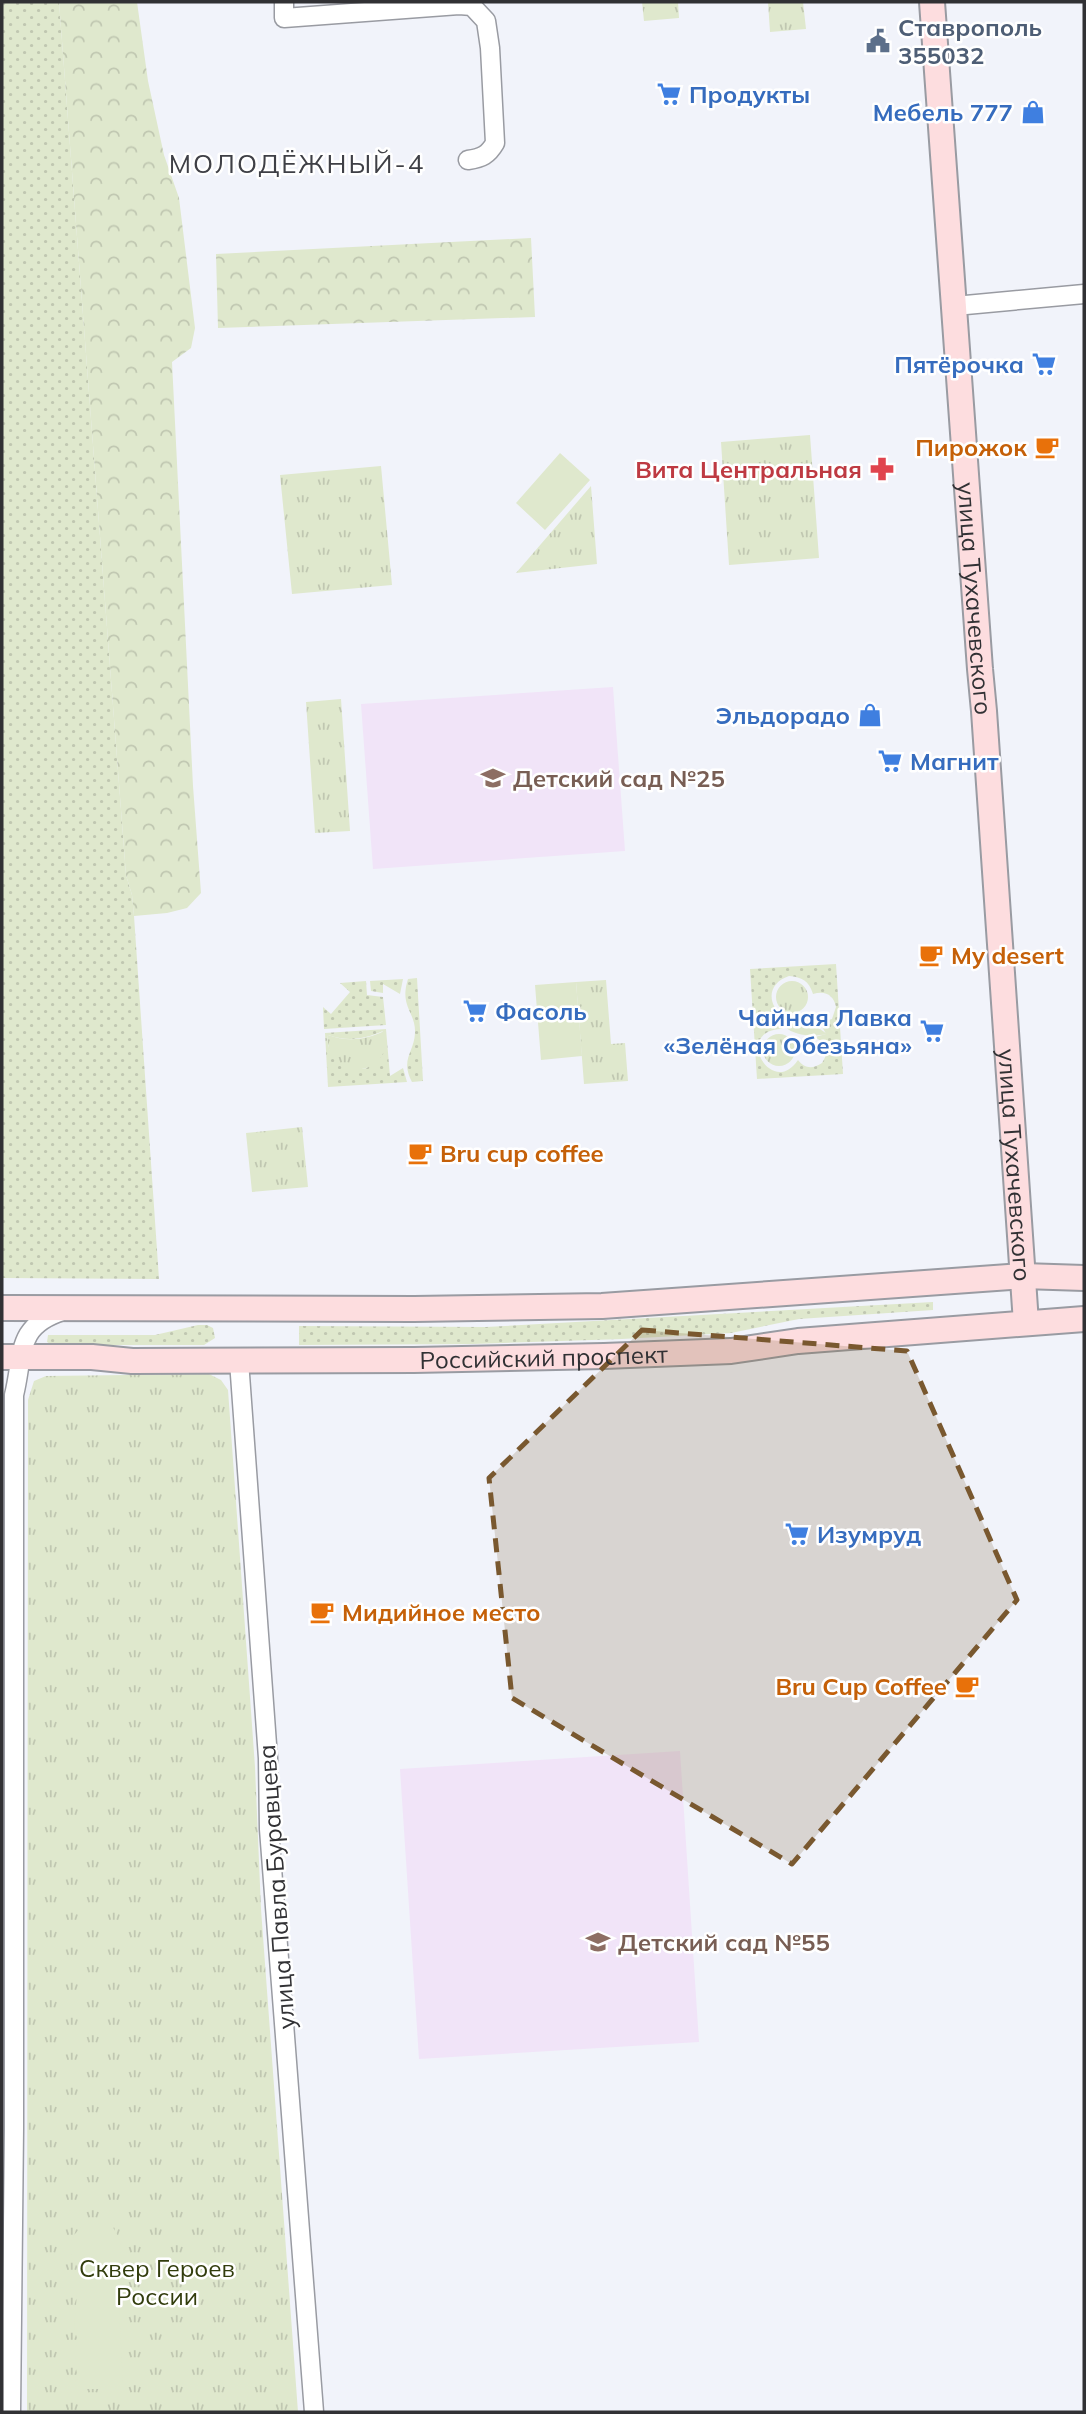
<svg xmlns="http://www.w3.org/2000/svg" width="1086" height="2414" viewBox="0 0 1086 2414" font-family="Mulish,sans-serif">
  <defs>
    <pattern id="grass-dots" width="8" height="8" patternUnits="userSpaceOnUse" patternTransform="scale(1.75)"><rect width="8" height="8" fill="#dfe8cd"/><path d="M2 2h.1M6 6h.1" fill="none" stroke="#c0c7b1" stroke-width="1.8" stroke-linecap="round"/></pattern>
    <pattern id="forest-crowns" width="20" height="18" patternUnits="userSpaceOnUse" patternTransform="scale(1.75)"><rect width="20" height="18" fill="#dfe8cd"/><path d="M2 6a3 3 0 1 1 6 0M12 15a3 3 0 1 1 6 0" fill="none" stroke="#c0c7b1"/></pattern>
    <pattern id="park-tufts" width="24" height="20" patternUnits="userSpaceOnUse" patternTransform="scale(1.75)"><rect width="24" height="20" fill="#dfe8cd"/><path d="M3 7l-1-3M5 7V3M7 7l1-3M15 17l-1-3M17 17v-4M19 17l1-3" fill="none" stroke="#c0c7b1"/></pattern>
  </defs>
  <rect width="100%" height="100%" fill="#f1f3fa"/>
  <path fill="#f1e4f8" d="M613,687l12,164 -252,18 -12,-165z
    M680,1751l19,291 -280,17 -19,-290z"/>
  <path fill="url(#grass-dots)" fill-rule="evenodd" d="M2,2h57l67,873 6,20 2,21 25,363 -157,-1z
    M836,964l7,110 -86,5 -7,-110zM789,976c13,1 20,5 24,18 12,-4 21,1 23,13l-4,12 -12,4 6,11 -11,3c12,7 14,16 7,26 -9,6 -17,6 -24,-3 -26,39 -65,-29 -17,-31l2,-12c-17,-14 -15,-34 6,-41z
    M417,978l6,103 -11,1c-12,-23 2,-29 3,-49 1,-21 -16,-26 -7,-54z
    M403,979l-3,15 -17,-10v9l-12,-2 -1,-10z
    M366,981l1,14 16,2 3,28 -62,4 -1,-22 8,7 19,-22 -10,-9z
    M386,1029l4,47 13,-8 4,14 -79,5 -3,-54zM383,1031l-16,37c-21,5 -42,-11 -39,-33 20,7 37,4 55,-4z
    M933,1302v8l-134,9 -68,14 -109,6 -149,5 -174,1v-19l187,1z
    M198,1325h9l6,3 2,10 -11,7h-152l-5,-3 1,-7h107z"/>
  <path fill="url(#forest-crowns)" d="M59,2h78l11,79 16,74 15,43 16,130 -4,20 -19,14 21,424 8,107 -14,15 -20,5 -33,3 -2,-21 -6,-20z
    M531,238l4,79 -317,11 -2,-74z"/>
  <path fill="url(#park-tufts)" d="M642,2h36l1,16 -35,3z
    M768,2h35l3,27 -36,3z
    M810,435l9,123 -90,7 -8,-123z
    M381,466l11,119 -100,9 -12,-119z
    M591,486l6,78 -81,9z
    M341,699l9,132 -35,2 -9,-131z
    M606,980l5,64 14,-1 3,38 -44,3 -8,-102z
    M776 997a16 16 0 1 1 32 0a16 16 0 1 1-32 0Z
    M784,1016l3,4c14,-2 29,5 40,14 -14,3 -32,2 -42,-7l-4,2 -3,-8z
    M384,1031c13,46 -60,55 -56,4 19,7 38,5 56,-4z
    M763 1050a16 16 0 1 1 32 0a16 16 0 1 1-32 0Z
    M302,1127l6,60 -56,5 -6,-59z
    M209,1374l12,6 7,10 27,377 6,142 37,503h-271l1,-1012 6,-19 12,-5z"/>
  <path fill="#dfe8cd" d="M560,453l30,27 -45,50 -29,-27z
    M576,982l6,74 -41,4 -6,-75z
    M84,2224h27l11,19 -3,2 2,5 -6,26 3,14 5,92 -4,7h-40l-4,-7 3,-4 -3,-14 2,-26 -3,-10 5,-57 -8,-18v-10l3,-8z"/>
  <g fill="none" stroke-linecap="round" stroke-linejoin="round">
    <g stroke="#999ba2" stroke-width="21">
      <path id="minor" d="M284,2v16l175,-13 13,1 14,15 4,27 5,95c-7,12 -13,15 -27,17
        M955,306l129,-12
        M239,1361l29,397 1,71 45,583
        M11,2412l3,-283v-734c10,-40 1,-69 49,-84"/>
    </g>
    <g stroke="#999ba2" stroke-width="28">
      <g id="secondary">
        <path id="s1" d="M932,2l48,667 4,42 42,612"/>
        <path d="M2,1308l412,1 188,-3 421,-30 61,2"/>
        <path id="s2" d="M2,1357h90l40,4 282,-1 190,-4 127,-5 67,-10 286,-22"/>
      </g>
    </g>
    <use href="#minor" stroke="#fff" stroke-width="18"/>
    <use href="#secondary" stroke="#fddddf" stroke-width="24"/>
  </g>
  <path fill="#79582f" fill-opacity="0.2" stroke="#79582f" stroke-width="5" stroke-dasharray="14 9" stroke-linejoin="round" d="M642,1330l265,21 110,249 -225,264 -280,-166 -23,-220z"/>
  <defs>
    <g id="civic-bare" transform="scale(1.89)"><path d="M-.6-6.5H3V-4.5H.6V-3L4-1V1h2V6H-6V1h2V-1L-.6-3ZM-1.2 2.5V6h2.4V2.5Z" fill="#5c6f8a" stroke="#fff" stroke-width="2.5" paint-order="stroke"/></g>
    <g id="supermarket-bare" transform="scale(1.89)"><path d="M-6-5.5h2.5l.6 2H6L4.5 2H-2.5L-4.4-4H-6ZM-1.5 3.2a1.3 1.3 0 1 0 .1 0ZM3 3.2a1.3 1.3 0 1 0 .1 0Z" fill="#3f7fe0" stroke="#fff" stroke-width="2.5" paint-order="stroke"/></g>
    <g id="shop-bare" transform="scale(1.89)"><path d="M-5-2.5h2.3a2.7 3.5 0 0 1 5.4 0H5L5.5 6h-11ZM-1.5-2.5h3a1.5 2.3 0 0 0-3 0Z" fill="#3f7fe0" stroke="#fff" stroke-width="2.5" paint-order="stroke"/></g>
    <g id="cafe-bare" transform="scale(1.89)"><path d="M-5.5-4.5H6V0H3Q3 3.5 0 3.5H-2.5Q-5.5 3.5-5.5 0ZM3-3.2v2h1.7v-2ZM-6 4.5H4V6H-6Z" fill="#e8710a" stroke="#fff" stroke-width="2.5" paint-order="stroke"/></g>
    <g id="pharmacy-bare" transform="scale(1.89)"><path d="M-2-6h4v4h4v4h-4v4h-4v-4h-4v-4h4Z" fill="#e0444e" stroke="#fff" stroke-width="2.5" paint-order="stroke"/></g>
    <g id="school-bare" transform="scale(1.89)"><path d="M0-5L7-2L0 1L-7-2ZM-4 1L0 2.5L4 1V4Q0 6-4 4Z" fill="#8d6e63" stroke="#fff" stroke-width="2.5" paint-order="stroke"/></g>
  </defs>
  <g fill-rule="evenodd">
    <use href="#civic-bare" x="878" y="41"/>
    <use href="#supermarket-bare" x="669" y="94"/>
    <use href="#shop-bare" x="1033" y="112"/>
    <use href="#supermarket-bare" x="1044" y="364"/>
    <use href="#cafe-bare" x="1047" y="447"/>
    <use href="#pharmacy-bare" x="882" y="469"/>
    <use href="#shop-bare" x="870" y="715"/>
    <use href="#supermarket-bare" x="890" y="761"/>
    <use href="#school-bare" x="493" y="778"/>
    <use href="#cafe-bare" x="931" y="955"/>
    <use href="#supermarket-bare" x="475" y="1011"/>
    <use href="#supermarket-bare" x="932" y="1031"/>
    <use href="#cafe-bare" x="420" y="1153"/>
    <use href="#supermarket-bare" x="797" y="1534"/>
    <use href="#cafe-bare" x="322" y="1612"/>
    <use href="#cafe-bare" x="967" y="1686"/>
    <use href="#school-bare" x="598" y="1942"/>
  </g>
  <g text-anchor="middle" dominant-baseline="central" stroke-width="5" stroke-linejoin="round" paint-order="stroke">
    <g font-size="24" font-weight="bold" fill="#4e5e75" stroke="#fff" text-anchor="start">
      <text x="898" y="27">Ставрополь<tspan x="898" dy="28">355032</tspan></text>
    </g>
    <g font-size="24" font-weight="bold" fill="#366cbe" stroke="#fff" text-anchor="start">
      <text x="689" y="94">Продукты</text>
      <text x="1013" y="112" text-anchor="end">Мебель 777</text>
      <text x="1024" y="364" text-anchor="end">Пятёрочка</text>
      <text x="850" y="715" text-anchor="end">Эльдорадо</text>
      <text x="910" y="761">Магнит</text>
      <text x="495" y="1011">Фасоль</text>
      <text x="912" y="1017" text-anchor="end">Чайная Лавка<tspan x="912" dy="28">«Зелёная Обезьяна»</tspan></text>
      <text x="817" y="1534">Изумруд</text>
    </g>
    <g font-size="24" font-weight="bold" fill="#c56008" stroke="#fff" text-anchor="start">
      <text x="1027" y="447" text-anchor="end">Пирожок</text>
      <text x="951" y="955">My desert</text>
      <text x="440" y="1153">Bru cup coffee</text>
      <text x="342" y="1612">Мидийное место</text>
      <text x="947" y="1686" text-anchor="end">Bru Cup Coffee</text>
    </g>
    <g font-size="24" font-weight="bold" fill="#be3a42" stroke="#fff" text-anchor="end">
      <text x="862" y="469">Вита Центральная</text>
    </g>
    <g font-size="24" fill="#313134" stroke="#fff">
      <text stroke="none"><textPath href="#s1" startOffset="598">улица Тухачевского</textPath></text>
      <text stroke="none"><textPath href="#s1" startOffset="1166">улица Тухачевского</textPath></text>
      <text stroke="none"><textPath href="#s2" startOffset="542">Российский проспект</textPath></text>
      <text transform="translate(276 1887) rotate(-94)">улица Павла Буравцева</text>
    </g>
    <g font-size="24" font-weight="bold" fill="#785e54" stroke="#fff" text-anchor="start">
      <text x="513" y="778">Детский сад №25</text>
      <text x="618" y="1942">Детский сад №55</text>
    </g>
    <g font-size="24" fill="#323d0d" stroke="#fff">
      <text x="157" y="2268">Сквер Героев<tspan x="157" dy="28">России</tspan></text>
    </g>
    <g font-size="26" letter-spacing="2" fill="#3f4046" stroke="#fff">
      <text x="297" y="163">МОЛОДЁЖНЫЙ-4</text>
    </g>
  </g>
  <rect width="1086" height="2414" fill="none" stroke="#313134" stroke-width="7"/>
</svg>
